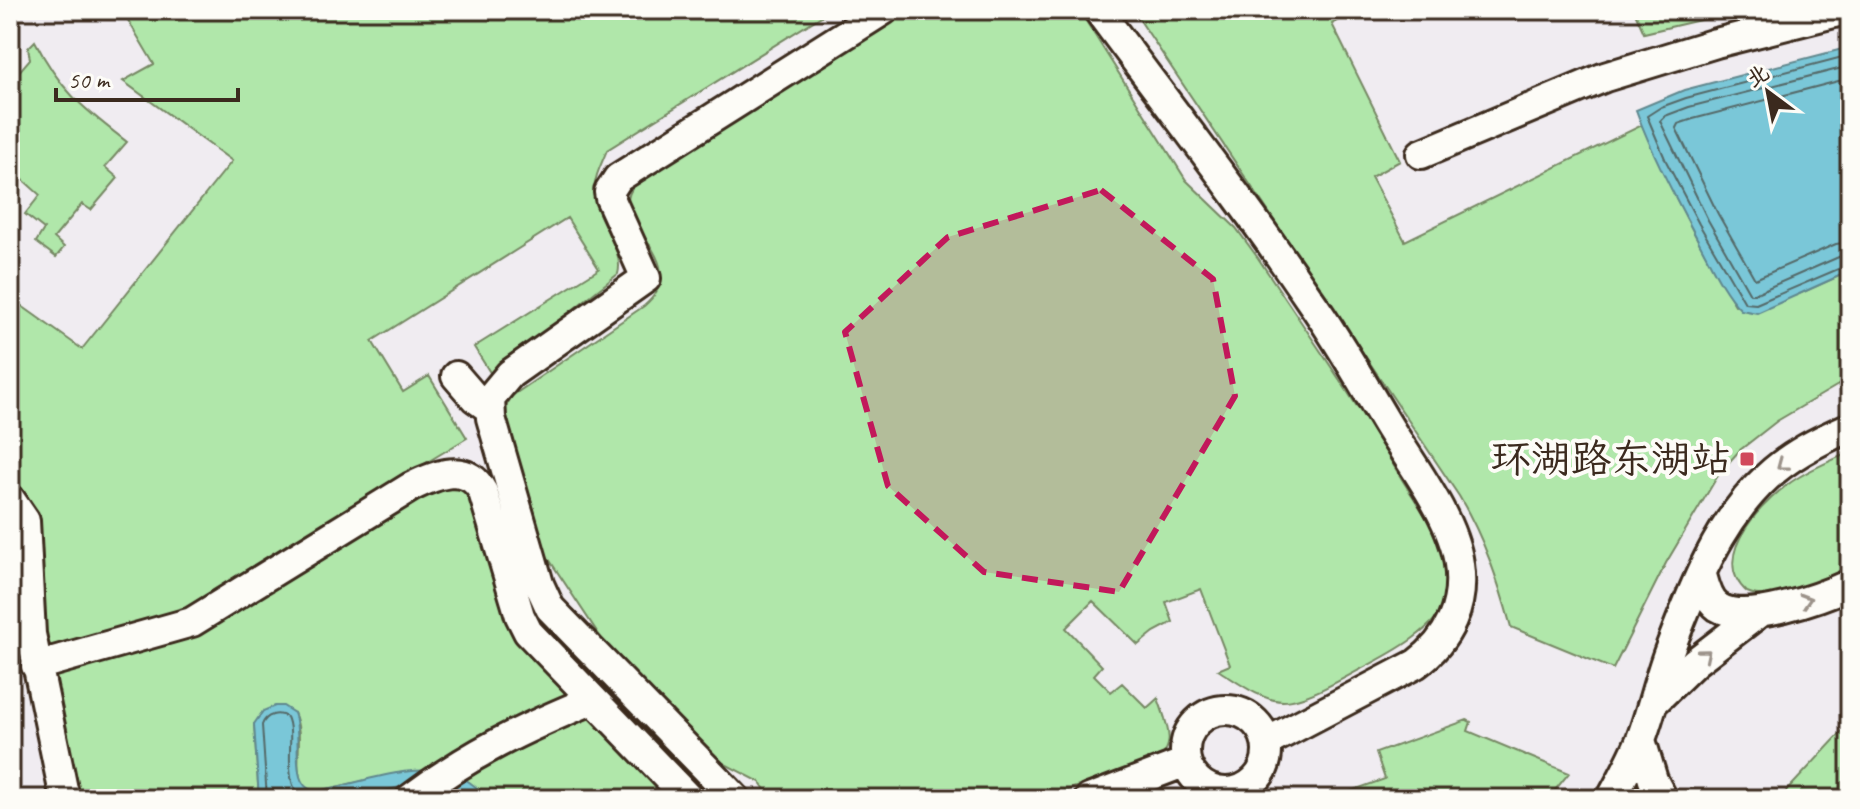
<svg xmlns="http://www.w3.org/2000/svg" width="1860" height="809" viewBox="0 0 1860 809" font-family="Caveat,'LXGW WenKai TC',sans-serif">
  <rect width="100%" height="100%" fill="#f0ecf1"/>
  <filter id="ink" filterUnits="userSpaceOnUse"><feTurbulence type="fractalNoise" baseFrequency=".0125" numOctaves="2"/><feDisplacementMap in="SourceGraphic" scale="16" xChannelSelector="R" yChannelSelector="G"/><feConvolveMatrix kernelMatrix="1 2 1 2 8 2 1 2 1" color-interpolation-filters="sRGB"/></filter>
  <g filter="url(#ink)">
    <path fill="#b0e7aa" stroke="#768864" stroke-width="2" d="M122,10h709l-224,140c-6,15 -13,27 -13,43 1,28 31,54 24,81l-127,100 -17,-27 125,-78 -32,-51 -195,123 31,51 26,-16 38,62 -280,170 -45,16 -90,25 -7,-14 -7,-114 -8,-20 -20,-15v-185l2,-2 70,50 150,-188 -109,-80 31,-17z
      M911,10h168l107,170 50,48 22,30c48,72 98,143 142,218 13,22 30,44 40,68 7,16 10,35 7,53 -6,31 -61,59 -86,72 -20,11 -57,32 -78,32 -22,0 -47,-20 -65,-31l12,-5 -29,-76 -35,13 7,20 -19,10 -16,13 -45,-44 -27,27 36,38 -8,9 17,17 11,-9 25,25 11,-10c7,22 22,50 -4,63l-114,38h-269l-11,-17 -58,-30 -34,-45 -47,-39 -90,-136 -25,-111 -1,-13 7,-12 132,-90c54,-46 -40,-84 -10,-120z
      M1133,10h225l-26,14 68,137 -29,16 34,64 237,-116c27,62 58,122 93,180l62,-10 53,-24v107l-73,43 -37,29 -20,22 -54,91 -53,106 -102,-42c-13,-47 -27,-89 -52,-131z
      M1634,10h109l-99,23z
      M35,41c26,51 48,67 92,101l-22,25 13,11 -27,32 -9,-6 -28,34 10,9 -8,10 -20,-15 8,-13 -19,-15 15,-19 -30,-27v-86l20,-23 -2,-11z
      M1850,452v118c-25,13 -76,34 -103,22 -41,-36 20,-96 52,-115 16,-10 34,-17 51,-25z
      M448,484l21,3 42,129 168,183h-189l-35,-24 -33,-4 -23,2 -81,18 -12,-2 -4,-4c-9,-23 3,-49 -8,-72l-40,11 5,75h-204l-25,-119 113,-29 61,-23 223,-134z
      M1467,720l4,2 -3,9 101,42 -21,26h-220l57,-20 -9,-26z
      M1850,723v76h-71z
      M431,783l18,3 12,13h-109l50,-13z"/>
    <path fill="#7ac7d8" stroke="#61888e" stroke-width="2" d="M1850,47v224l-93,42 -16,-3c-17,-17 -29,-43 -40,-64 -23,-44 -48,-89 -65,-136l48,-20z
      M275,706h8l11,7c10,24 -8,77 24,78 44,-8 91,-29 136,-17 13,4 25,16 36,25h-29c-28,-35 -77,-2 -113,0 -29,2 -59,0 -89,0l-5,-75 9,-13z"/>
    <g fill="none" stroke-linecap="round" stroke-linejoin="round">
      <path stroke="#546968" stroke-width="2" d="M1850,55l-164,43 -25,9 -14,9 19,45 33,63 46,79 11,1 94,-40
        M1850,66l-161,41 -24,9 -5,5 48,99 42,74h4l87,-38 9,-2
        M1850,78l-157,41 -15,5 -2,4 42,86 37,65 81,-35 14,-2
        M267,799l-5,-74c4,-11 16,-13 25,-8 11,23 -13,82 29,82 13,0 26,-5 38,-7l4,7"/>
      <g stroke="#3b2a1e" stroke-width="34">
        <path id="minor" d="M1098,10c71,96 145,191 212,290 29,41 54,86 80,129 24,39 63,90 69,135 6,41 -10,76 -43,100l-149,78
          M1421,154l184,-77 111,-34 130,-33
          M456,376l19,22 14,10
          M10,499l15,22 6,113 34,165
          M1702,575c3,11 6,25 16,32 28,18 104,-10 132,-23
          M36,666l156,-44 219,-135c24,-12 56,-26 72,5l37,124 8,16 161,167
          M1657,699l38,-37 65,-50
          M1185 751a41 41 0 1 1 82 0a41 41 0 1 1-82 0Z
          M1641,740l12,40 10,19
          M410,799c59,-45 114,-71 182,-99
          M736,799l-186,-191 -11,-24 -48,-166 -1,-20 20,-24 136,-96 -36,-80 -1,-6 9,-14 266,-168
          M1089,799l97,-37
          M1611,799c11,-20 22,-40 30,-60 11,-29 17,-59 28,-88 23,-60 49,-129 98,-174 23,-22 53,-37 83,-50"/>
      </g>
      <use href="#minor" stroke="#fdfcf7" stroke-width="28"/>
    </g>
    <defs><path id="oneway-chevron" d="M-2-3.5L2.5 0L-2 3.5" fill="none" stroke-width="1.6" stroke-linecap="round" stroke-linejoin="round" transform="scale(2)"/></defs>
    <g stroke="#9c938a">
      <use href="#oneway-chevron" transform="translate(1782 465) rotate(143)"/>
      <use href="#oneway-chevron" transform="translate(1806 600) rotate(-17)"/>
      <use href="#oneway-chevron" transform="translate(1705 654) rotate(-40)"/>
    </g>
  </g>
  <path fill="#c2185b" fill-opacity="0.2" stroke="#c2185b" stroke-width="6" stroke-dasharray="16 10" stroke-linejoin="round" d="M1101,190l112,89 22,117 -116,196 -135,-20 -96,-86 -43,-154 103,-95z"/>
  <rect fill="#d1495b" stroke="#fdfcf7" stroke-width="3" x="1739" y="451" width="16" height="16" rx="4"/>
  <g text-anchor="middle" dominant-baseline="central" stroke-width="8" stroke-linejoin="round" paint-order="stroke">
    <g font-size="40" fill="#3b2a1e" stroke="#fdfcf7" text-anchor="end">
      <text x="1731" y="459">环湖路东湖站</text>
    </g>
  </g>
  <rect width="1860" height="809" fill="none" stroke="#fdfcf7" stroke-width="40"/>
  <rect x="20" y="20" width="1820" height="769" fill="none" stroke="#3b2a1e" stroke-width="3" filter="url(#ink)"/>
  <g transform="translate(1768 92) rotate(328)" stroke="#fdfcf7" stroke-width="6" paint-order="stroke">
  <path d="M0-6L14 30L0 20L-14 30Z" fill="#3b2a1e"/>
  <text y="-12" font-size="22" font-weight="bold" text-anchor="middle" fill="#3b2a1e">北</text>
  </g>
  <path d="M56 88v12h182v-12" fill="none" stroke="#3b2a1e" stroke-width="4"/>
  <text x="68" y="88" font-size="24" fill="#3b2a1e" stroke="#fdfcf7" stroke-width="6" paint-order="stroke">50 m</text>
</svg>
